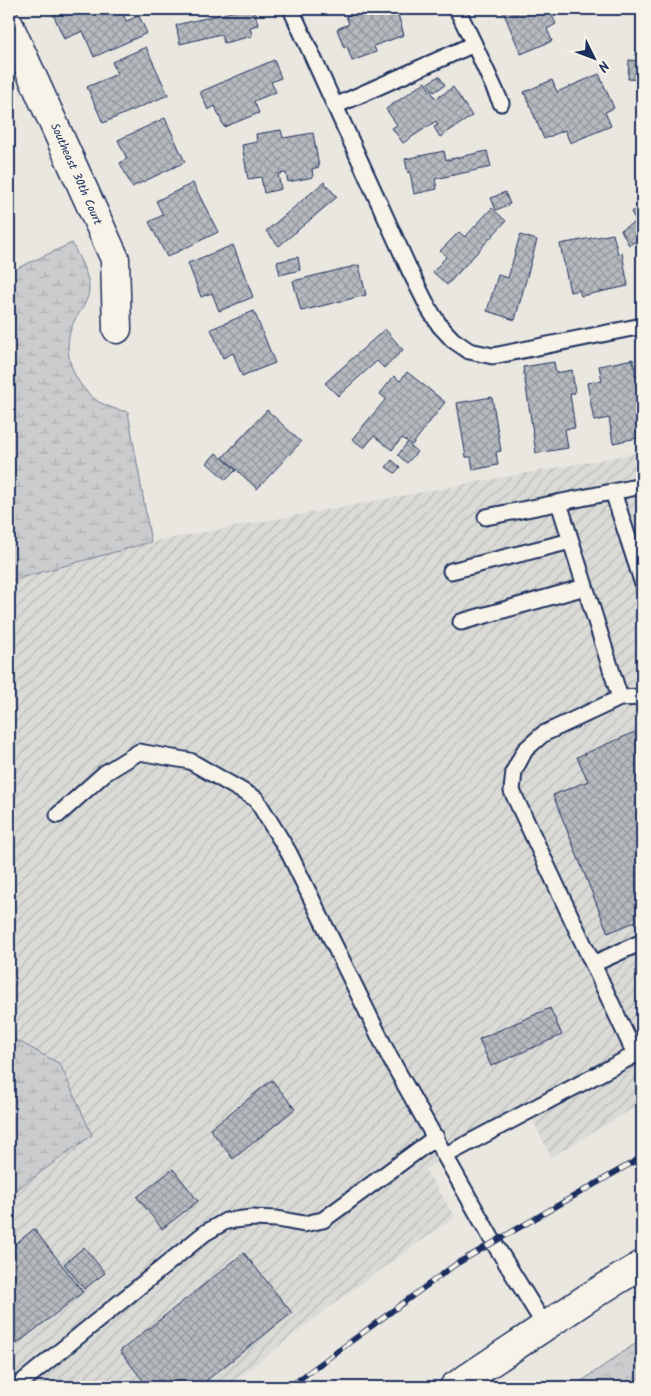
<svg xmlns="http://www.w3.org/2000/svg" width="651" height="1396" viewBox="0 0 651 1396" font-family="Kalam,sans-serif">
  <defs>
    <pattern id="industrial-furrows" width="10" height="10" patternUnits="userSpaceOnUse" patternTransform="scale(1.25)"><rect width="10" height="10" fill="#dadad6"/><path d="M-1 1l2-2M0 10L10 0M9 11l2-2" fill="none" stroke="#babbba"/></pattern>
    <pattern id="forest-crowns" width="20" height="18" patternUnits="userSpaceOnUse" patternTransform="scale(1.25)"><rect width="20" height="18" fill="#cbcccd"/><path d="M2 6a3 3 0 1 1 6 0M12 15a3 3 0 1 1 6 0" fill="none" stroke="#aeb0b2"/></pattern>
    <pattern id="wetland-marsh" width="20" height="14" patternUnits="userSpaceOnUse" patternTransform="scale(1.25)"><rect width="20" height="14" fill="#cbcccd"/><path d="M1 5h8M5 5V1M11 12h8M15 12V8" fill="none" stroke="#aeb0b2"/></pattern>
    <pattern id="building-cross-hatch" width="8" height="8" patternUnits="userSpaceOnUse" patternTransform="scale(1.25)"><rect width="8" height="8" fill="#b6babf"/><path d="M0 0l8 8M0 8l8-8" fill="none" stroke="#93989e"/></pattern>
  </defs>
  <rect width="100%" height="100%" fill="#eae7e0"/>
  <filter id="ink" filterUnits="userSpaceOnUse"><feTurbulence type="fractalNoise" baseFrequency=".02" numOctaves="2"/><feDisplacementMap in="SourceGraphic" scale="10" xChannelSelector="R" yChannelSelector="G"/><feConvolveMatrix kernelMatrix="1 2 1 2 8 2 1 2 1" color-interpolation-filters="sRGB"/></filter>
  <g filter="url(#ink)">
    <path fill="url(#industrial-furrows)" d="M642,452v651l-91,54 -23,-47 -103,59 30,48 -114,81 -115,89h-217v-192l83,-60 -32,-71 -51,-28v-455l142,-39z"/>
    <path fill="url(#forest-crowns)" stroke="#737e96" d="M642,1339v48h-69z"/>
    <path fill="url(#wetland-marsh)" stroke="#737e96" d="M72,243c6,13 18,33 17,47 -1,16 -16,27 -19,42 -7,26 6,55 29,70 9,5 19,8 29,10l23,130 -142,39v-309z
      M9,1036l51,28 32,71 -83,60z"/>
    <path fill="url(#building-cross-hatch)" stroke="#1b2f5e" d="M51,9h70l5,12 13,-5 8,17 -53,24 -11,-26 -19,8z
      M244,9h10l4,16 -8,2 2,9 -28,7 -3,-9 -41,10 -4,-19z
      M367,9h32l-2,2 7,24 -30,11 2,6 -24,9 -5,-15 -3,2 -7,-19 12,-5 -3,-8z
      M502,9h47l7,15 -9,5 5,12 -31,13z
      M146,47l22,48 -65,28 -16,-36 30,-13 -5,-12z
      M274,60l7,18 -10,4 5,10 -22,9 5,12 -35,14 -9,-21 -7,4 -8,-18z
      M629,60l13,1v19l-14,-1z
      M599,74l15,34 -9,4 6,14 -41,17 -5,-13 -21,9 -20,-47 28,-12 5,12z
      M439,76l6,9 -11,7 -6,-9z
      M425,82l11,17 17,-12 19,29 -32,21 -6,-10 4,-2 -2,-4 -33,22 -11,-15 5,-3 -11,-16z
      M165,118l20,44 -53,25 -12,-24 7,-4 -9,-19z
      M281,130l2,8 30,-5 6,34 -7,2 1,8 -25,5 -2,-9 -8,1 3,15 -17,4 -3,-16 -13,2 -6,-34 15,-3 -1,-8z
      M444,151l2,9 41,-9 4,16 -56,12 2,10 -23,5 -4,-22 -2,1 -3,-14z
      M324,182l13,15 -58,49 -13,-15z
      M193,183l25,49 -51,25 -18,-35 14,-7 -7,-14z
      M505,192l5,12 -14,6 -5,-12z
      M642,206v25l-11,-19z
      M492,208l14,13 -59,64 -14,-13 13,-15 -6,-6 19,-19 6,5z
      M633,223l9,15 -13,7 -8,-15z
      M613,234l5,20 4,-1 6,33 -47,10 -2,-6 -9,2 -10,-48z
      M520,235l17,5 -22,80 -28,-9 11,-36 10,3z
      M233,245l20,52 -34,14 -7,-18 -11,4 -13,-34z
      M298,257l2,13 -20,5 -3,-13z
      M359,265l7,30 -65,16 -8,-30z
      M254,311l21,52 -33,13 -9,-23 -10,5 -12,-29z
      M385,329l18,21 -19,18 -7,-7 -39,35 -13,-13z
      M633,359l3,18 6,-1v26h-1l1,9v26l-29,6 -4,-25 -15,3 -7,-38 15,-2 -3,-15z
      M554,362l2,11 16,-3 3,23 -5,1 5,34 -10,1 3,19 -32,5 -13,-86z
      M407,372l38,30 -33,43 -10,-7 -10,12 -18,-14 -10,12 -12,-9 34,-40 -6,-5 14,-18 6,5z
      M492,397l9,54 -5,1 2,13 -25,5 -2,-13h-5l-9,-54z
      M267,410l34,32 -44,47 -34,-32z
      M407,443l10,9 -10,11 -9,-8z
      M216,453l20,17 -10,10 -19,-17z
      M392,460l8,7 -5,6 -9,-6z
      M642,729v190l-34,14 -55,-138 35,-14 -11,-24z
      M550,1008l12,27 -71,31 -12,-27z
      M272,1080l23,29 -62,50 -23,-30z
      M173,1169l25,32 -36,28 -25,-32z
      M34,1229l49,63 -74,58v-101z
      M84,1247l21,26 -21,16 -20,-25z
      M244,1253l48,60 -94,74h-50l-28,-36z"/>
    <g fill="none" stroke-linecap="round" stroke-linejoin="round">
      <g stroke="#1b2f5e" stroke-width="19">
        <path id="service" d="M291,9l119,262 19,38 11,17 13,14 16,11 24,5 149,-30
          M474,44l27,59
          M335,106l139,-62 -17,-35
          M613,492l29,89
          M559,503l61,195
          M486,517l156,-31
          M451,571l120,-30
          M461,622l124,-35
          M58,815l47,-42 34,-21 51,9 66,38 33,54 101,205 104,185 51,83
          M593,964l49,-22
          M635,1054l-123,-263 2,-20 11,-21 18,-16 77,-36 22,-1
          M446,1155l196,-104
          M16,1387l189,-154 21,-12 26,-3 25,1 27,5 19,-4 113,-83"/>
      </g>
      <g stroke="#1b2f5e" stroke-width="31">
        <path id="minor" d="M9,25l106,234 2,70"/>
      </g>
      <g stroke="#1b2f5e" stroke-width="31">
        <path id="primary" d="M454,1387l135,-90 53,-32"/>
      </g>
      <use href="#service" stroke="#f7f3e8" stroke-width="15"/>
      <use href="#minor" stroke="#f7f3e8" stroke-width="28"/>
      <use href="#primary" stroke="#f7f3e8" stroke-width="28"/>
      <g stroke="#1b2f5e" stroke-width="5.5">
        <path id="rail" d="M289,1387l167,-123 186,-107"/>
      </g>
      <use href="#rail" stroke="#f7f3e8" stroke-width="4" stroke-dasharray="11" stroke-linecap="butt"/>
    </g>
  </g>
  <g text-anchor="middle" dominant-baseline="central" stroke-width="4.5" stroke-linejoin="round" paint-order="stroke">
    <g font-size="12" fill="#1b2f5e" stroke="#f7f3e8">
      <text transform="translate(76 174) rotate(66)">Southeast 30th Court</text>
    </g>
  </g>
  <rect width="651" height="1396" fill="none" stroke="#f7f3e8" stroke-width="30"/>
  <rect x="15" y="15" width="621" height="1366" fill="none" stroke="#1b2f5e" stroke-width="2" filter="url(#ink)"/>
  <g transform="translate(594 58) rotate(132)" stroke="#f7f3e8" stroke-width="4" paint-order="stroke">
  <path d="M0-4L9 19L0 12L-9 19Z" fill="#1b2f5e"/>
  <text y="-8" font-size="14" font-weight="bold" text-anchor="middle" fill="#1b2f5e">N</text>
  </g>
</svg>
